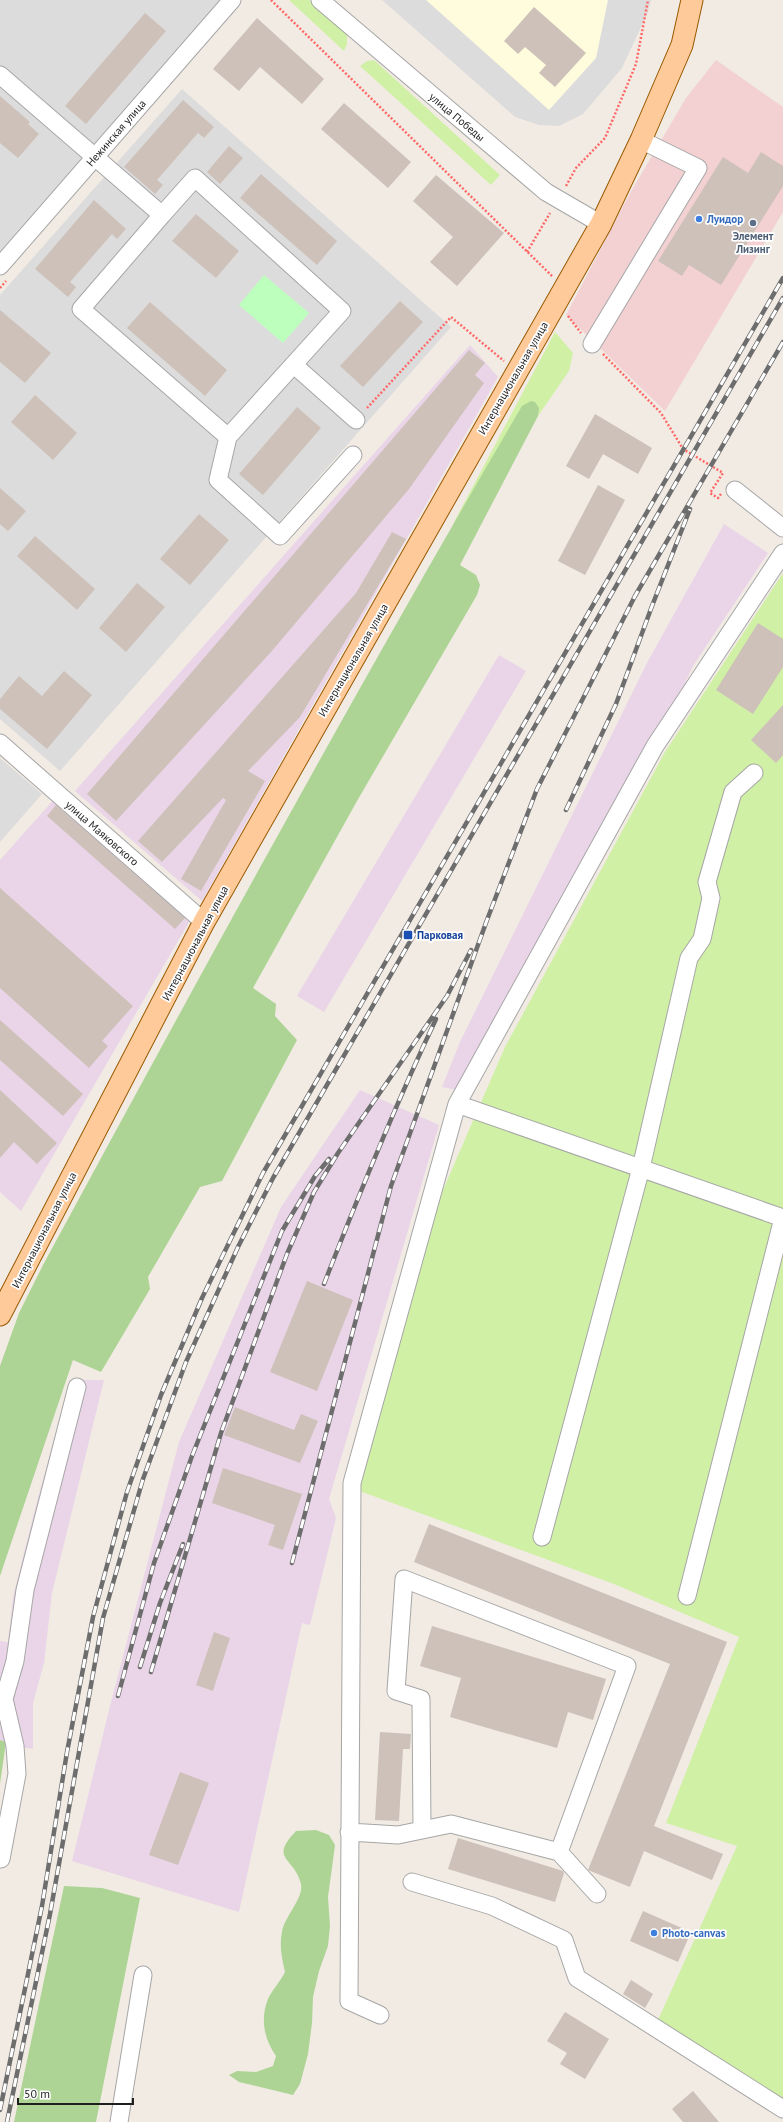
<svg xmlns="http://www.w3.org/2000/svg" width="783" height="2122" viewBox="0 0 783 2122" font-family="'PT Sans',sans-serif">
  <rect width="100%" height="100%" fill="#f1ebe4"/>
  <path fill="#dddcdc" d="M0,0h222l-222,252z
    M382,0h269l-3,12 -26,56 -39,46 -24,12 -20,-1 -24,-8z
    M182,89l269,238 -391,444 -60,-52v-424z
    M0,758l42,36 -42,48z"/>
  <path fill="#f3d1d3" d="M716,60l67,47v105l-118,199 -99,-96 63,-120 57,-97z"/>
  <path fill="#ead5e8" d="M470,345l28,32 -296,524 -127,-110z
    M724,524l44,29 -75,113 -31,66 -196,360 -24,-5 18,-45 188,-381z
    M499,655l27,16 -202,341 -27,-16z
    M56,797l136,120 -171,294 -21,-19v-332z
    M360,1090l79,35 -110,374 7,19 -26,107 -8,-2 -63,289 -167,-51 38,-155 69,-264 102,-235z
    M70,1380h34l-52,213 -8,70 -11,40v46l-18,-3 -15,-6v-99l8,1 5,-45 22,-88z"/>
  <path fill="#fffcde" d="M426,0h182l-12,58 -47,52z"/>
  <path fill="#d0f0a5" d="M289,0h20l38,35v9l-3,7z
    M374,60l126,115 -9,10 -131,-119 7,-5z
    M555,332l18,21 -4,18 -31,45 1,-8 -86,116z
    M783,573v1529l-126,-80 80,-176 -71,-23 73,-186 -125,-53 -268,-98 71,-236 88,-203 160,-295z"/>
  <path fill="#add494" d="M531,401l4,1 4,6 -1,8 -78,149 16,10 4,10 -3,10 -120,206 -104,187 23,16 -1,12 22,24 -75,141 -22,6 -52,90 2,12 -49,83 -28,-12 -73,216v-210l19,-53 24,-48c156,-288 313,-576 479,-859z
    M0,1740l6,2 -6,42z
    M316,1830l13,5 6,10 -7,52 2,29 -2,20 -9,25 -6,26 -1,26 -4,31 -8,30 -7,11 -54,-13 -10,-7 8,-4 19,1 17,-6 3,-10c-12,-17 -16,-37 -8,-57 4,-9 12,-17 17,-27 -3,-13 -6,-26 -3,-40 2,-15 22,-34 19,-48 -6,-27 -33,-24 -5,-53z
    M64,1886l38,2 38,10 -44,224h-82z"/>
  <path fill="#bdffbd" d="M264,275l45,38 -26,30 -44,-38z"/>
  <path fill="#cdc1b9" d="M534,7l52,46 -31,34 -16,-14 7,-8 -21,-18 -7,7 -14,-13z
    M145,13l21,18 -80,93 -21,-18z
    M257,18l67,61 -22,25 -42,-37 -21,24 -26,-22z
    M0,96l30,26 -2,2 11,10 -21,24 -18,-15z
    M183,100l31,27 -10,11 -6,-5 -41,47 6,5 -8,9 -31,-27z
    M344,103l67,59 -23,26 -67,-59z
    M229,146l14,12 -23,26 -13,-12z
    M761,152l22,14v20l-62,99 -32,-20 -7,11 -24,-15 65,-104 25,16z
    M261,174l76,67 -20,24 -77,-67z
    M436,175l68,58 -47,53 -27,-24 23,-25 -40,-36z
    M94,200l32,29 -9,10 -5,-5 -42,48 6,5 -8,10 -33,-28z
    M196,214l43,37 -23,27 -44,-37z
    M400,301l23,21 -60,65 -23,-21z
    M150,302l77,68 -22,26 -78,-68z
    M0,310l51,43 -26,30 -25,-21z
    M469,350l16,13 -10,12 9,8 -75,106 -138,163 -155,169 -29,-27z
    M35,395l42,38 -24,27 -42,-38z
    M297,407l24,21 -58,67 -24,-21z
    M595,414l57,34 -14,26 -35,-20 -14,25 -23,-13z
    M598,485l27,15 -40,75 -27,-14z
    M0,488l26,23 -18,20 -8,-7z
    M199,514l30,26 -39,45 -30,-26z
    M392,532l14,7 -106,178 -52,54 17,10 -64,110 -20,-12 45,-79 -3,-2 -61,64 -24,-21 218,-248z
    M35,536l60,53 -18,21 -60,-54z
    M137,583l28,24 -39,45 -27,-24z
    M758,623l25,16v28l-30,47 -37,-24z
    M64,671l28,24 -45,54 -47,-40v-10l19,-23 23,20z
    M783,705v50l-7,8 -25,-23z
    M56,805l129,113 -10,11 -128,-113z
    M0,888l133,118 -31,35 6,5 -19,22 -89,-80z
    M0,1020l83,74 -20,22 -63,-56z
    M0,1090l57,53 -20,21 -23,-22 -14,16z
    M307,1281l46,19 -36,91 -47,-19z
    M235,1407l59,23 7,-16 17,7 -18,42 -76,-28z
    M223,1468l79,26 -19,56 -15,-5 7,-20 -63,-22z
    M429,1524l298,118 -73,184 69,28 -11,26 -68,-29 -14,36 -42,-17 82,-206 -256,-102z
    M432,1626l174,53 -13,41 -25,-8 -11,36 -107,-31 11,-39 -41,-12z
    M214,1632l16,6 -17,53 -17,-6z
    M380,1732l31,2 -1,15h-7l-4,72 -24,-1z
    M180,1772l29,11 -31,82 -29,-10z
    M458,1838l105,33 1,2 -9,29 -107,-33z
    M643,1911l48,21 -13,30 -48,-21z
    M631,1980l22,14 -8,14 -22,-14z
    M565,2012l44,27 -24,40 -25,-15 7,-11 -20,-12z
    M693,2091l26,31h-36l-11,-13z"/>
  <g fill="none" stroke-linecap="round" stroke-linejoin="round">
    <g stroke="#a6a6a6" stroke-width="19">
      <path id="minor" d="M320,0l226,192 55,32
        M0,75l162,140 -81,94 147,128 -10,43 62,56 73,-81
        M162,215l33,-37 147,133 -114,126
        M0,266l232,-266
        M592,344l106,-176 -57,-28
        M294,365l62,55
        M735,490l48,38
        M0,743l204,179
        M457,1104l326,114
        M542,1537l99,-369 48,-210 13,-19 9,-41 -4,-16 26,-90 21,-19
        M687,1596l96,-378
        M422,1830l-1,-131 -25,-8 8,-112 223,87 -68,186
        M349,1832l49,3 53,-11 108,28 38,42
        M1,1859l16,-85 -2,-28 -11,-47 11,-38 10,-71 52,-203
        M412,1882l80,24 72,34 13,38 206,131
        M380,2015l-31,-14 3,-518 105,-379 198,-358 128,-193
        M119,2122l24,-147"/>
    </g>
    <g stroke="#995900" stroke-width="23">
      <path id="major" d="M0,1315l204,-393 397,-698 40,-84 41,-95 10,-45"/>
    </g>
    <path stroke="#ff6866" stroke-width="2.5" stroke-dasharray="2 2" stroke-linecap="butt" d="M271,0l281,276
      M566,186l10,-18 29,-30 31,-74 12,-64
      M527,252l23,-39
      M0,288l6,-7
      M568,316l13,17
      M603,354l58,59 22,36 40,24 -13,20 8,5 3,-4
      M367,408l84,-91 53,44"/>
    <use href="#minor" stroke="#fff" stroke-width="17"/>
    <use href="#major" stroke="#ffca9a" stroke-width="21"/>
    <g stroke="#6d6d6d" stroke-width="4.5">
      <path id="rail" d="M566,810l50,-106 36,-98 38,-97
        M324,1284c35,-90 71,-178 112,-265
        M292,1563l99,-377 96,-266 50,-131 98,-193 148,-254
        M140,1667l20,-64 23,-59
        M151,1672l70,-239 66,-179 27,-62 24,-39 109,-157 24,-46
        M118,1696l36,-133 38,-107 90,-225 33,-55 14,-17
        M0,2110l42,-204 25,-154 26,-135 34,-125 34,-97 41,-97 61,-125 520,-895
        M7,2122l43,-208 53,-296 40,-139 43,-117 52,-115 35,-69 510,-880"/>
    </g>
    <use href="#rail" stroke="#fff" stroke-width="3" stroke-dasharray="9" stroke-linecap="butt"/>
  </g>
  <g fill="#3f7fe0" stroke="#fff" stroke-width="1.5">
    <circle cx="699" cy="219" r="4"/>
    <circle cx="654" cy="1933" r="4"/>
  </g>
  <circle fill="#5c6f8a" stroke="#fff" stroke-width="1.5" cx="753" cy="223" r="4"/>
  <rect fill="#1a4fb4" stroke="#fff" stroke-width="1.5" x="403" y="930" width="10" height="10" rx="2"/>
  <g text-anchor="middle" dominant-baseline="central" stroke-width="3.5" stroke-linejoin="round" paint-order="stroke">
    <g font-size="11" fill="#1f1f1f" stroke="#fff">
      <text transform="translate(457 117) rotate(40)">улица Победы</text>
      <text transform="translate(116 133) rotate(-49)">Нежинская улица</text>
      <text transform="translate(513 378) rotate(-60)">Интернациональная улица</text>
      <text transform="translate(353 660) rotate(-60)">Интернациональная улица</text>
      <text transform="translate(102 833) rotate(41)">улица Маяковского</text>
      <text transform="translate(195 943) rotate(-62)">Интернациональная улица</text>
      <text transform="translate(44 1230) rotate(-63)">Интернациональная улица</text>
    </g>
    <g font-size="11" font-weight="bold" fill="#366cbe" stroke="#fff" text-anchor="start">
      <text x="707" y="219">Луидор</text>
      <text x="662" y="1933">Photo-canvas</text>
    </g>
    <g font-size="11" font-weight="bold" fill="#4e5e75" stroke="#fff">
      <text x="753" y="236">Элемент<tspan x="753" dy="13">Лизинг</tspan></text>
    </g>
    <g font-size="11" font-weight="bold" fill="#164399" stroke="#fff" text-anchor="start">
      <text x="417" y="935">Парковая</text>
    </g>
  </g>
  <path d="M18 2098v6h115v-6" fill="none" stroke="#1f1f1f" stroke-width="2"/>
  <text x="24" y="2098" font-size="12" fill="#1f1f1f" stroke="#ffffff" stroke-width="3" paint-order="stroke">50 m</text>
</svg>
